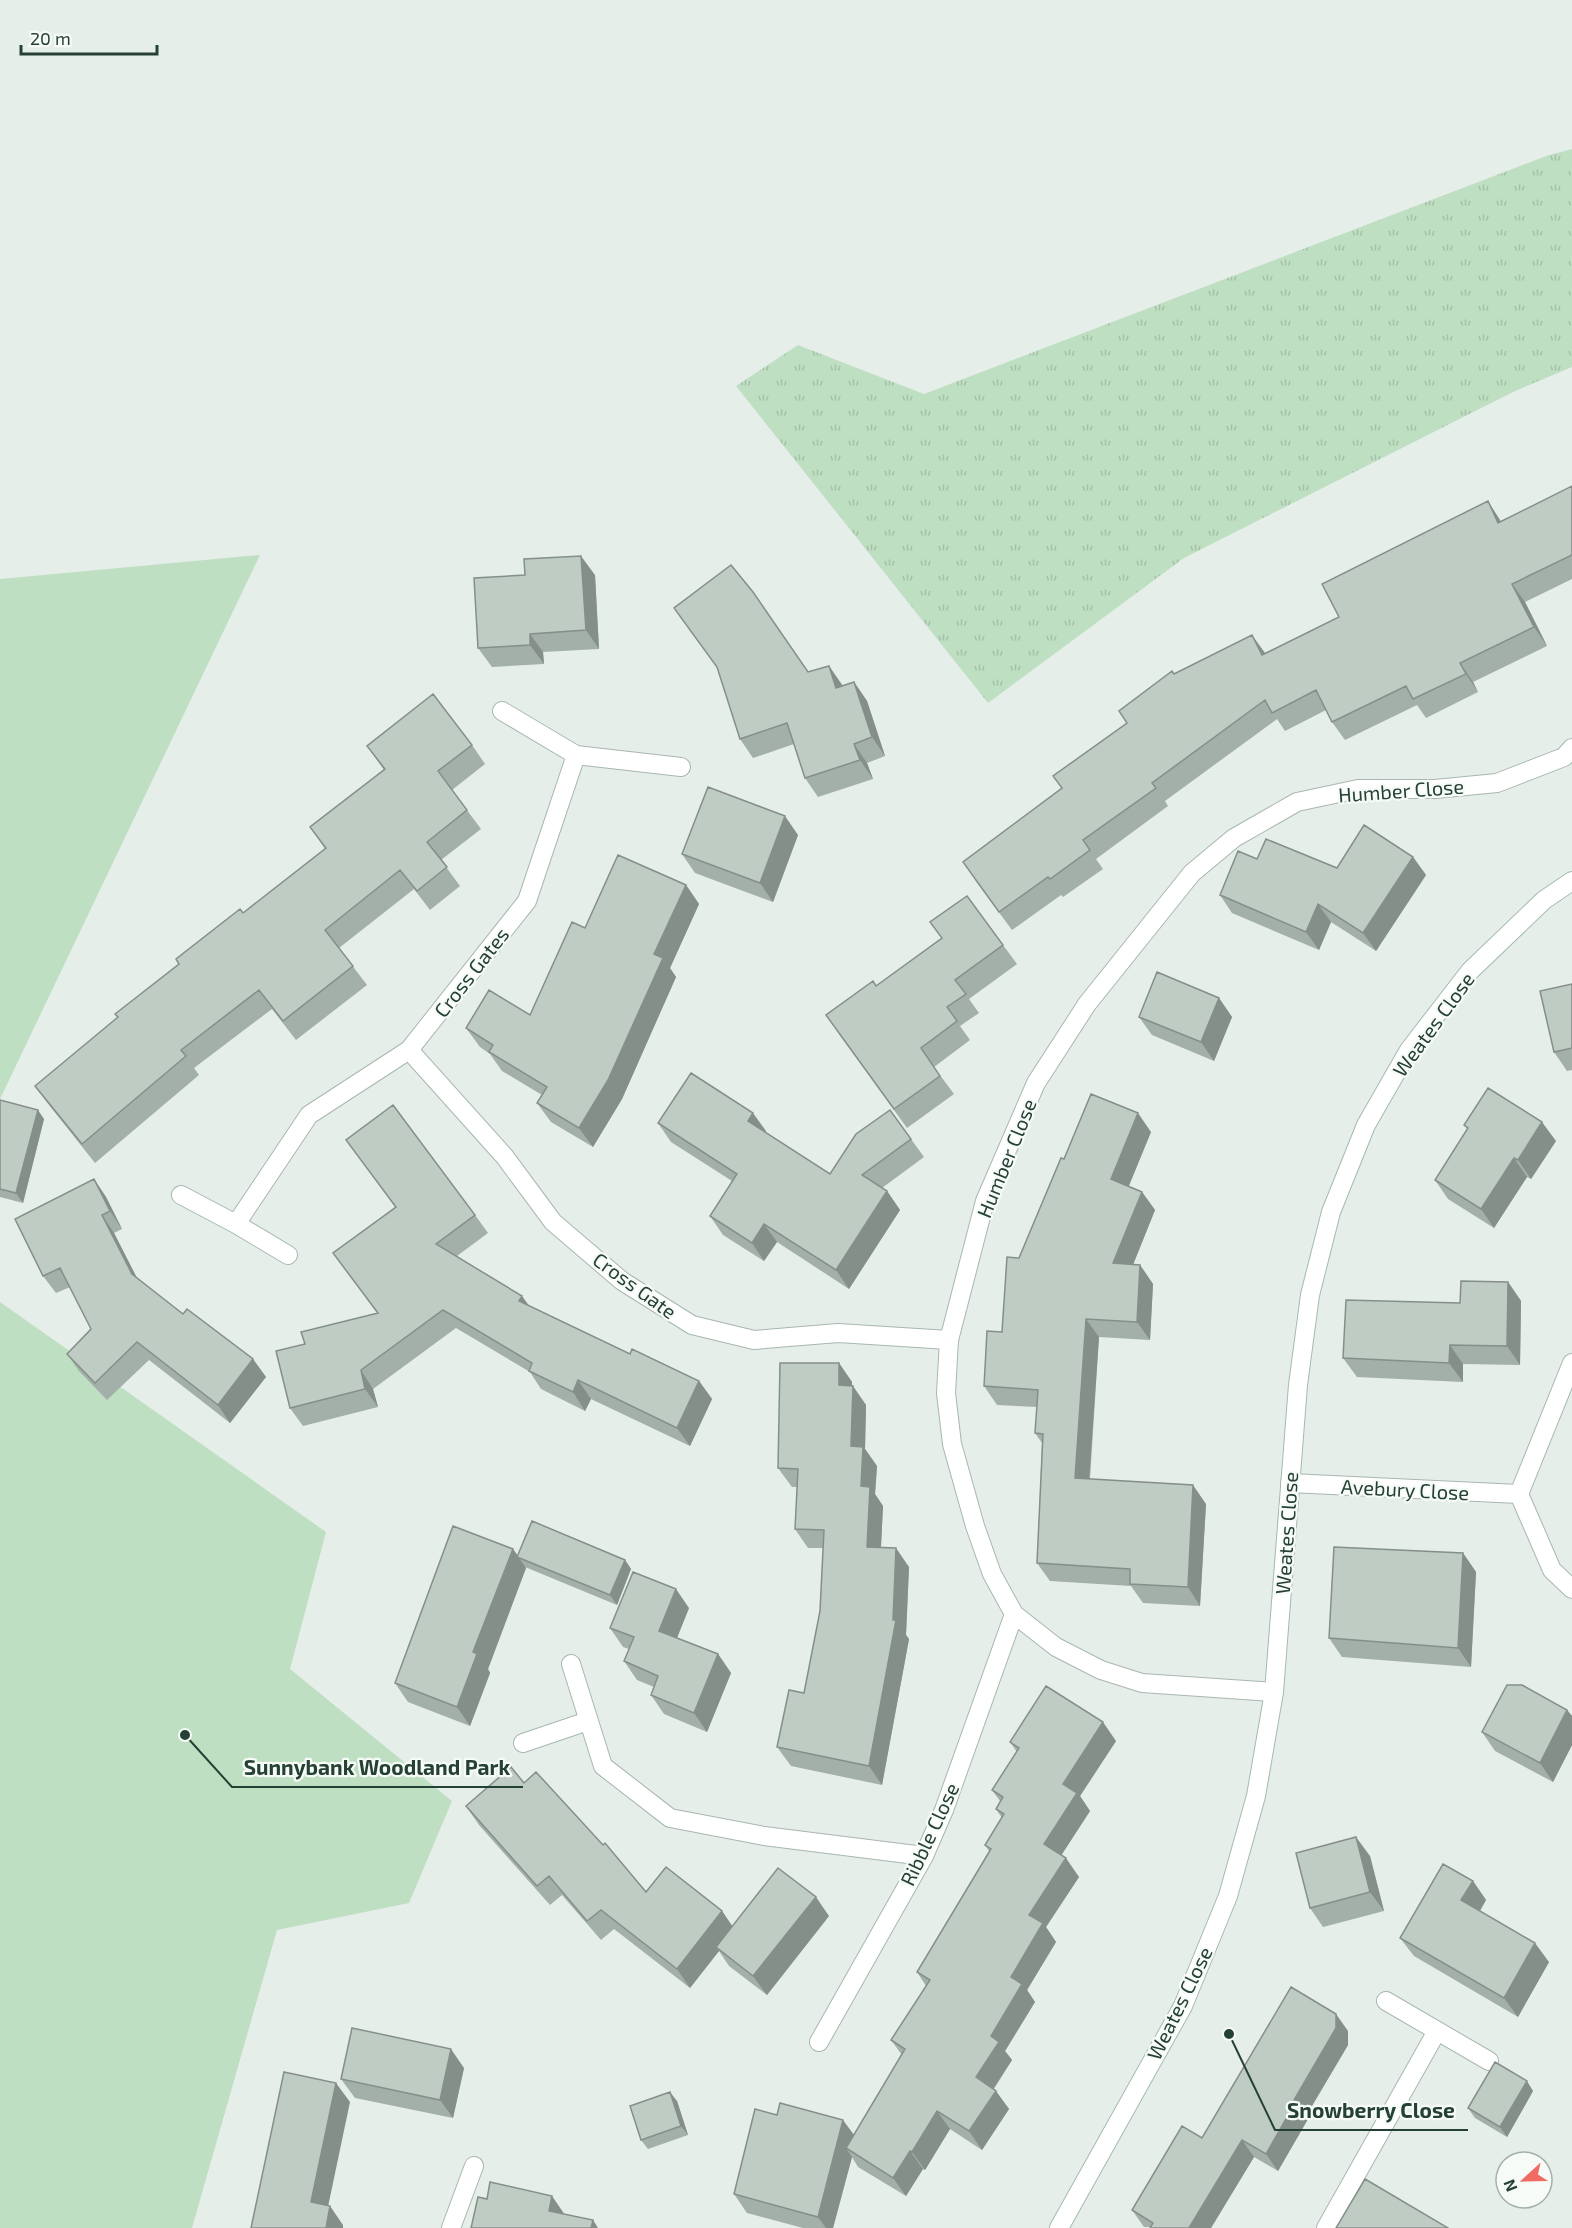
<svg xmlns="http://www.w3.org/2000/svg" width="1572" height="2228" viewBox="0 0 1572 2228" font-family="'Exo 2',sans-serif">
  <defs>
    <pattern id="grass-tufts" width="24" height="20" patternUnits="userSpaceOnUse" patternTransform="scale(1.5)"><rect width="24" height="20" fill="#bfdfc2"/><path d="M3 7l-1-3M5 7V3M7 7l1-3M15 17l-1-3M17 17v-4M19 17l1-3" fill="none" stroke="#a4c1a7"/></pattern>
  </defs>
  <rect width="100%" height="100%" fill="#e6eee9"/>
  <path fill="url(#grass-tufts)" d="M1572,149v218l-59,25 -329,166 -196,145 -252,-317 62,-41 126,49 625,-239z"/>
  <path fill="#bfdfc2" d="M260,555l-260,544v-520z
    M0,1302l326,230 -36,137 162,132 -43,102 -132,27 -85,298h-192z"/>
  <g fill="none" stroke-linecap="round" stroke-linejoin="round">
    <g stroke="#a8b7af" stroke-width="20">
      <path id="street" d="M502,711l74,44
        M409,1050l96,107 48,65 69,59 70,44 62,15 84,-7 111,7
        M181,1195l55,29 52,31
        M236,1224l73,-109 100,-65 118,-149 49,-146 105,12
        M1290,1483l229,11 53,-131
        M1519,1494l33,76 20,19
        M571,1664l32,102 67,52 94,18 160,20
        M1274,1692l-132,-9 -41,-13 -45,-23 -42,-33 -22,-40 -17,-48 -23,-82 -6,-51 3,-53 36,-139 51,-118 51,-79 105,-131 42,-35 63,-36 61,-13h77l62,-6 67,-26 8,-9
        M523,1743l65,-22
        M1386,2001l103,60
        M819,2042l105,-186 20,-46 70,-196
        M451,2228l23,-62
        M1326,2228l111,-197"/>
    </g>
    <g stroke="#a4baaf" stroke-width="20">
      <path id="secondary" d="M1059,2228l124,-222 45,-110 28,-100 18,-104 24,-307 12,-90 21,-83 35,-87 43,-75 61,-79 74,-71 28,-19"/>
    </g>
    <use href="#street" stroke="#fff" stroke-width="18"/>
    <use href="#secondary" stroke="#fff" stroke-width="18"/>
  </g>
  <path fill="#a3afa9" d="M1572,486v93l-47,23 22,44 -74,36 5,10 -52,26 -9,-13 -72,35 -13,-18 -6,-12 -41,21 -8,-12 -112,82 3,5 -72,53 7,10 -40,28 -2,-2 -49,35 -37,-50 87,-91 112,-115 91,-21 74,-36 162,-96z
    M595,575l4,74 -56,3 1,12 -52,3 -14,-19z
    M829,666l14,20 11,-4 13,19 18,55 -18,7 6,16 -55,18 -13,-19 -11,-34 -41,14 -13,-19 68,-67z
    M472,745l13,19 -33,26 29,39 -40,31 19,26 -30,24 -16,-21 -75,59 28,37 -71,55 -24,-31 -78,59 5,7 -104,88 -46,-58 -14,-19 290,-237 -15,-22 74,-57 -17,-24z
    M798,835l-25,67 -78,-29 -13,-19z
    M1413,857l13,18 -50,76 -45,-29 -12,28 -87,-37 -12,-18 37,-36 80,9z
    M686,885l13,19 -29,64 6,9 -54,122 -29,48 -42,-25 -14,-19 5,-8 -40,-24 -12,-17 -10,-7 -14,-19 64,-13 55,-87z
    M1003,945l14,19 -48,35 10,14 -19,13 10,14 -36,27 20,27 -47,34 -68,-94 37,-48z
    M1572,984v86l-5,1 -13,-19z
    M1219,998l13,19 -18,44 -62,-26 -13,-18z
    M0,1100l44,19 -21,84 -23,-6z
    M658,1123l108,8 -1,1 65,42 81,-35 13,18 -42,31 5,3 13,19 -51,79 -72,-47 -13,19 -41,-26 -13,-19 22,-35 -61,-39z
    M1464,1125l92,16 -25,38 -4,-2 -33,51 -46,-29 -13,-19 32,-51z
    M1151,1132l-22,54 13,6 13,18 -22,55h7l13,19 -3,56 -51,-3 -9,142 116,25 -6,102 -57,-3 -12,-17 -81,-5 -13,-18 5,-120 -7,-10 2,-26 -40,-2 -13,-19 18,-54 17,-74 45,-99z
    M346,1140l129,75 13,18 -31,23 71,49 102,49 69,27 13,18 -22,47 -99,-47 -6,12 -44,-22 -11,-17 -74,-44 -83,61 5,18 -75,19 -13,-18 15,-64 72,-31 -44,-60 62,-46z
    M94,1179l12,18 16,32 -8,4 23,45 46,36 70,45 13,18 -36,46 -81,-63 -42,40 -28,-29 -12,-17 24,-25 -21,-42 -14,6 -13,-17z
    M1508,1282l13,19 -1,64 -57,-1v18l-106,-5 -14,-19 117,-55z
    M839,1363l13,19v4l14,19 -1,44 12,17 -2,28 8,12 -2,41 28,20 -3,68 3,4 -27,146 -91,-19 -14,-19 27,-54 16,-82 3,-63h-15l-13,-19 2,-42h-5l-14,-19z
    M513,1549l5,7 107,4 6,9 -14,36 -92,-38 1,1 -38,101 2,4 -20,53 -62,-24 -13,-19z
    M1463,1553l13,19 -5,95 -129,-10 -13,-19z
    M689,1608l-12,30 41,16 13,19 -24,59 -43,-18 -13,-19 3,-8 -17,-7 -13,-19 5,-12 -6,-2 -13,-19z
    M1567,1710l5,6v29l-19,37 -58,-31 -13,-19z
    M1116,1741l-36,55 10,15 -29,44 18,22 -33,50 10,15 -29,48 8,12 -30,49 7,9 -18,29 15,20 -27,41 -32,-21 -25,41 -2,-1 -17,27 -48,-29 -6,-10 -19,71h-30l-56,-15 -13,-19 120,-59 48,-80 -11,-15 35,-54 -9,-14 72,-121 -4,-6 17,-27 -6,-9 4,-8 -8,-11 25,-38 -7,-10z
    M524,1783l79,62 43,47 76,19 10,15 97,-10 -62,79 -38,-29 -10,-15 -29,37 -76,-59 -13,11 -39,-45 -12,10 -71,-80 -13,-19z
    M1370,1856l14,55 -61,16 -13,-19z
    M1473,1881l13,19 -6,11 69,51 -31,55 -104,-61 -14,-18z
    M1348,2031v14l-42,71 2,3 -30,52 -24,-14 -43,71 -67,-1 -12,-17 70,-72z
    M464,2068l-11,50 -98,-20 -14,-19z
    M1533,2091l-26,46 -32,-19 -7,-10z
    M677,2101l11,34 -40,14 -7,-9z"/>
  <path fill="#858f89" d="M1488,501l12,19 11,21 -13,-18z
    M581,556l14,19 4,74 -13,-19z
    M1512,584l13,18 22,44 -13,-19z
    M530,634l13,18 1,12 -14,-19z
    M1252,635l13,18 -3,2z
    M1460,663l13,19 5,10 -12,-18z
    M829,666l13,19 8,22 -14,-19z
    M854,682l13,19 18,55 -13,-19z
    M854,744l13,19 6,16 -13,-19z
    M785,816l13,19 -25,67 -13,-19z
    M1413,857l13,18 -50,76 -13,-18z
    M686,885l13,19 -29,64 6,9 -54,122 -29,48 -14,-19 75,-174z
    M1318,904l13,18 -12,28 -13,-18z
    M1219,998l13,19 -18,44 -13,-19z
    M38,1110l6,9 -21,84 -7,-10z
    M753,1113l13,18 -5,9 -13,-19z
    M1138,1113l13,19 -27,65 -13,-18z
    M1542,1122l14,19 -25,38 -13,-19z
    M1514,1158l13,19 -33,51 -13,-19z
    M94,1179l12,18 16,32 -12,-18z
    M887,1191l13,19 -51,79 -13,-19z
    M1142,1192l13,18 -29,72 -13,-19z
    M102,1215l12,18 30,59 -12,-18z
    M764,1224l13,18 -13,19 -12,-18z
    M1140,1265l13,19 -3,56 -13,-18z
    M1508,1282l13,19 -1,64 -13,-19z
    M522,1296l13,18 -16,-13z
    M1086,1319l13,18 -11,159 -13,-18z
    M1450,1345l13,19v18l-14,-19z
    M253,1359l13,18 -36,46 -12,-18z
    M839,1363l13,19v22l-13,-19z
    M361,1370l12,19 5,18 -13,-18z
    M578,1380l13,19 -6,12 -12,-19z
    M699,1381l13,18 -22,47 -13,-18z
    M853,1386l13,19 -1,44 12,17 -2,28 8,12 -3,60 -13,-19 -6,-61 -10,-40z
    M1193,1485l13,19 -6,102 -12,-19z
    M896,1548l13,19 -3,68 3,4 -27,146 -13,-19 24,-146z
    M513,1549l13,19 -38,101 2,4 -20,53 -13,-19 16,-55z
    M1463,1553l13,19 -5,95 -13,-19z
    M625,1560l6,9 -14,36 -7,-10z
    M676,1589l13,19 -17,42 -13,-19z
    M718,1654l13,19 -24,59 -13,-19z
    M1567,1710l5,6v29l-19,37 -13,-19z
    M1103,1722l13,19 -36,55 10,15 -33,51 -13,-18 19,-60z
    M1356,1837l14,19 14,55 -14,-19z
    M1066,1858l13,19 -33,50 10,15 -29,48 8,12 -30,49 7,9 -23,35 -13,-18 15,-41 38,-121z
    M1473,1881l13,19 -11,19 -14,-19z
    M816,1897l13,19 -62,79 -14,-19z
    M722,1911l13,19 -19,17 3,4 -29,37 -13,-19z
    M1535,1943l14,19 -31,55 -14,-19z
    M1336,2014l12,17v14l-42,71 2,3 -30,52 -12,-17z
    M451,2049l13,19 -11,50 -13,-18z
    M1527,2081l6,10 -26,46 -7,-10z
    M336,2083l14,19 -25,119 -14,-19z
    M996,2091l13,18 -27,41 -13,-19z
    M670,2092l7,9 11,34 -7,-9z
    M937,2111l13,18 -25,41 -13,-18z
    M843,2120l14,19 -11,9 6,9 -19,71h-7l-8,-11z
    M1242,2140l12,17 -43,71h-22z
    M910,2151l13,18 -17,27 -13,-18z
    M552,2196l13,19 -16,-4z
    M330,2206l13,19v3h-17z
    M593,2220l5,8h-7z"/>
  <path fill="#beccc4" stroke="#858f89" stroke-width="1.5" d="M1572,486v69l-60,29 22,43 -74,36 6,11 -53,25 -7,-13 -74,36 -16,-32 -44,23 -7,-13 -113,83 4,5 -73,52 7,10 -40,29 -2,-2 -49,35 -36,-50 99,-74 -9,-12 74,-53 -8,-12 53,-40 2,3 78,-39 10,20 77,-38 -17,-33 166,-83 10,22z
    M581,556l5,74 -56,4v11l-52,3 -4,-70 51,-3 -1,-16z
    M731,565l22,27 55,80 21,-6 7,22 18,-6 18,55 -18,7 6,16 -55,18 -18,-55 -47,16 -23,-72 -43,-59z
    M433,694l39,51 -34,26 29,39 -40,32 20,25 -30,24 -17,-21 -75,60 28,36 -70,55 -24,-31 -78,60 5,6 -104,88 -47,-58 83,-69 -3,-3 64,-50 -3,-5 64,-50 3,4 83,-65 -16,-21 75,-58 -18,-23z
    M708,787l77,29 -25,67 -78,-29z
    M1364,825l49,32 -50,76 -45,-29 -12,28 -86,-37 18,-44 19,8 9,-20 71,29z
    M618,855l68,30 -32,69 9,4 -55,122 -29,48 -42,-25 10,-16 -58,-35 4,-7 -27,-17 23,-38 41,25 42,-93 13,6z
    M967,896l36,49 -48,35 11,14 -19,13 10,14 -36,27 19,28 -46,33 -68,-94 47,-34 3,5 66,-48 -12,-16z
    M1157,972l62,26 -18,44 -62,-25z
    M1572,984v64l-18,4 -14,-61z
    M691,1073l62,40 -5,8 82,53 26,-40 34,-24 21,29 -49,36 25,16 -51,79 -72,-46 -12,19 -42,-27 27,-42 -79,-51z
    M1488,1088l54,34 -24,38 -4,-2 -33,51 -46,-29 33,-52 -4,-3z
    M1091,1094l47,19 -27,66 31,13 -29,71 27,2 -3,57 -51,-3 -11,159 118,7 -5,102 -58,-3v-15l-93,-6 6,-129 -8,-1 3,-43 -54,-4 3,-55 15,1 5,-75 12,1 42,-100 3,1z
    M0,1100l38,10 -22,83 -16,-4z
    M393,1105l82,110 -39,29 86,52 -3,5 111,53 2,-5 67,32 -22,47 -99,-48 -5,12 -44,-21 3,-8 -89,-53 -82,60 4,19 -75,19 -14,-57 29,-7 -4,-12 77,-19 -45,-60 63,-46 -50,-67z
    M94,1179l16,32 -8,4 30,59 51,40 4,-5 66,50 -35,46 -81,-63 -42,41 -28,-29 24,-25 -31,-61 -17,8 -28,-57z
    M1461,1281l47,1 -1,64 -57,-1 -1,18 -106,-5 3,-58 114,3z
    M780,1363h59v22l14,1 -2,60 12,1 -2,39 9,1 -3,60 29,1 -3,72h3l-27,146 -92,-19 12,-57 15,3 16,-82 4,-81 -29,-1 3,-60 -20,-1z
    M532,1521l93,39 -15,35 -93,-38z
    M453,1526l60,23 -40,103 4,2 -20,53 -62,-24z
    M1334,1547l129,6 -5,95 -129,-10z
    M633,1572l43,17 -17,42 59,23 -24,59 -43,-18 7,-19 -34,-15 10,-24 -24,-9z
    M1507,1685h15l45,25 -27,53 -58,-31z
    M1046,1686l57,36 -40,62 14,9 -33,51 22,14 -37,57 14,8 -32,54 11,7 -31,52 8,6 -23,35 20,14 -27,40 -32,-20 -25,41 -2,-1 -17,27 -47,-30 59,-99 -14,-9 39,-60 -13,-8 74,-123 -6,-4 19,-31 -8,-5 7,-12 -11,-7 27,-42 -9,-6z
    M511,1767l13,16 12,-11 67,73 2,-2 41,49 20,-25 56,44 -45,58 -76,-59 -14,11 -38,-45 -12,10 -71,-80z
    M1356,1837l14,55 -60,16 -14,-55z
    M1443,1864l30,17 -12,19 74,43 -31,55 -104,-60z
    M778,1868l38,29 -63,79 -37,-29z
    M1291,1987l45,27v14l-42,72 2,1 -30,53 -24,-14 -53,88h-39l3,-5 -21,-13 50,-84 20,12z
    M352,2028l99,21 -11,51 -99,-21z
    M1495,2062l32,19 -27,46 -32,-19z
    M284,2072l52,11 -25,119 19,4 -4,22h-75z
    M670,2092l11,34 -40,14 -11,-34z
    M780,2103l63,17 -25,97 -84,-23 21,-85 22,6z
    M1365,2179l83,49h-112z
    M490,2182l62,14 -3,15 44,9 -2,8h-120l7,-31 9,2z"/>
  <g text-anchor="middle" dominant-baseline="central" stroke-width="4.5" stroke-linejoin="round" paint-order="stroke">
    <g font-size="20" fill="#254134" stroke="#f7fbf8">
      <text transform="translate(1401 790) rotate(-4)">Humber Close</text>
      <text transform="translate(471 972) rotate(-52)">Cross Gates</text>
      <text transform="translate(1433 1024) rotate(-54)">Weates Close</text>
      <text transform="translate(1006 1158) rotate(-68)">Humber Close</text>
      <text transform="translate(635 1285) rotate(36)">Cross Gate</text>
      <text transform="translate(1405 1489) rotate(3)">Avebury Close</text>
      <text transform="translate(1286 1533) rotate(-86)">Weates Close</text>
      <text transform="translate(929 1834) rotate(-65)">Ribble Close</text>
      <text transform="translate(1179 2003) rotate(-64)">Weates Close</text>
    </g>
  </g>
  <path fill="none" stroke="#254134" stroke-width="2" d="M185 1735L232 1787H523M1229 2034L1275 2130H1468"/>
  <g fill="#254134" stroke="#f7fbf8" stroke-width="2">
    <circle cx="185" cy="1735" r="6"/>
    <circle cx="1229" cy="2034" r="6"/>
  </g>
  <g font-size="21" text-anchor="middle" font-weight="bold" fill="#254134" stroke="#f7fbf8" stroke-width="4.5" stroke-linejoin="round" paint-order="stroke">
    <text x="377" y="1775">Sunnybank Woodland Park</text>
    <text x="1371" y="2118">Snowberry Close</text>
  </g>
  <g transform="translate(1524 2180) rotate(248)"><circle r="28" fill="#f7fbf8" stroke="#a3b1aa" stroke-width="1.5"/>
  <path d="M0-4.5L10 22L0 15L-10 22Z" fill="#f06b62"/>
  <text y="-9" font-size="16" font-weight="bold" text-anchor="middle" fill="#254134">N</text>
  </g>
  <path d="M21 45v9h136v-9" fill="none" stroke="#254134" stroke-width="3"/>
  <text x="30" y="45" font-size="18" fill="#254134" stroke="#f7fbf8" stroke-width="4.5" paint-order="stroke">20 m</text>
</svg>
